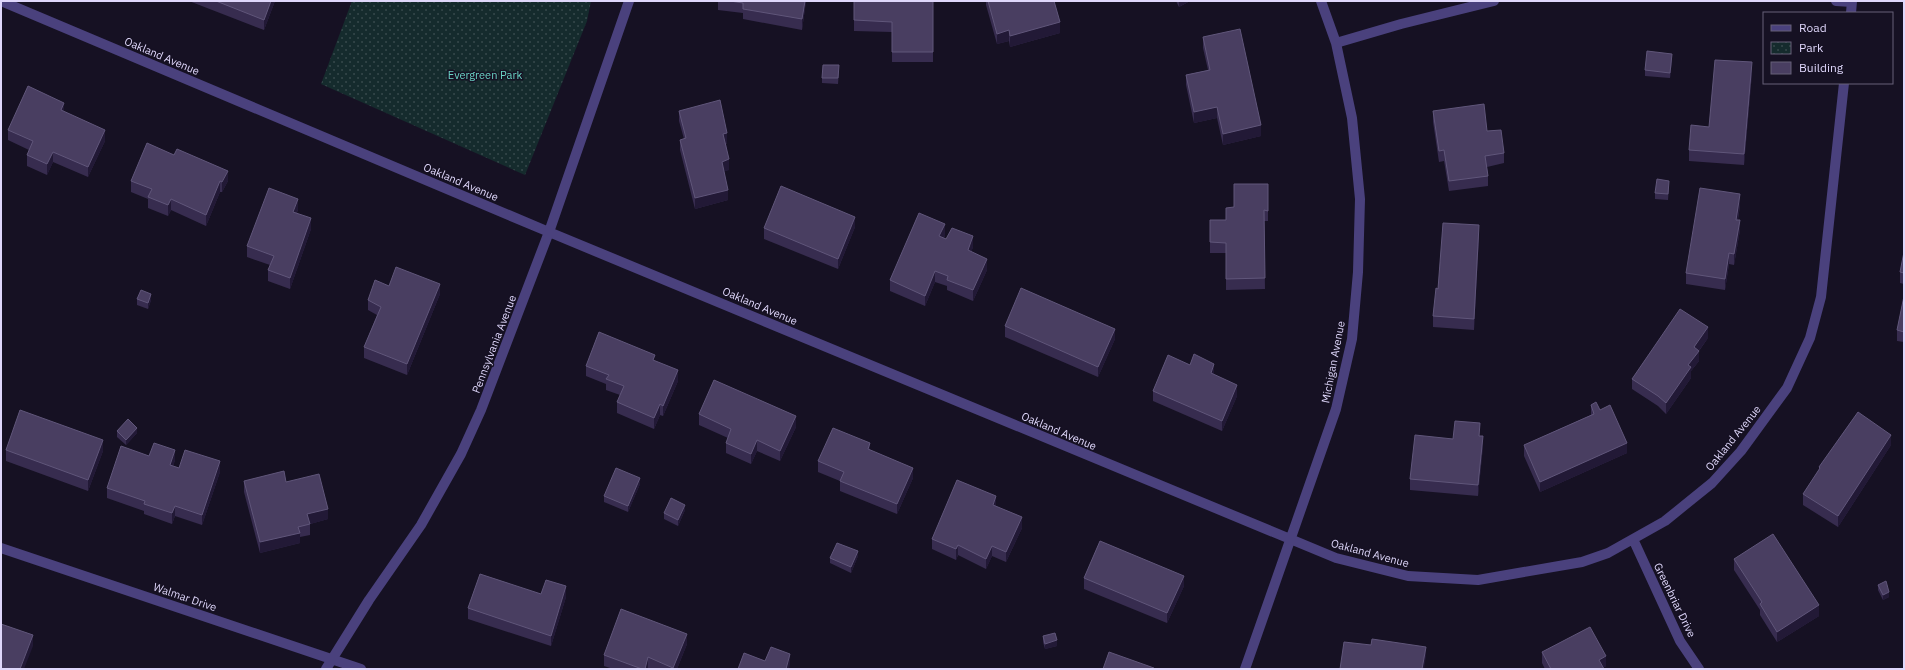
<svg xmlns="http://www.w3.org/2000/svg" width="1905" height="670" viewBox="0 0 1905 670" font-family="'IBM Plex Sans',sans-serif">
  <defs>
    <pattern id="park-dots" width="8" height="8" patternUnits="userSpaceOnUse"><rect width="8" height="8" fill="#152b2d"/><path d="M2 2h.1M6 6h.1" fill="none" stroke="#37494c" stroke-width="1.8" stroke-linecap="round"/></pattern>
  </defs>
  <rect width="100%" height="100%" fill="#161123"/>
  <path fill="url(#park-dots)" d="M352,1h239l-4,20 -62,154 -204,-91z"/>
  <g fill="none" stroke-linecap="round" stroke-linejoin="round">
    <path stroke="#4a417d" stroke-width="10" d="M1,1l548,231 787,326 72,18 70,4 104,-18 26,-9 57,-32 47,-38 29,-32 46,-63 23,-50 11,-41 23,-214
      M1836,1l16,1
      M1851,13l1,-12
      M1336,43l65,-19 93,-23
      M1633,539l47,102 19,28
      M1,548l360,121
      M326,669l43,-69 52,-75 40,-71 20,-44 68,-178 80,-231
      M1245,669l91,-260 16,-70 6,-67 2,-73 -8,-81 -16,-75 -15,-42"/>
  </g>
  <path fill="#372c4f" d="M189,1h86l-11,29z
    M718,1h88l-4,29 -59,-11v-6l-25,-3z
    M854,1h79v61h-41v-30l-38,-1z
    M986,1h68l6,32 -50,14 -1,-6 -12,3 -11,-39z
    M1176,1h14l-11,6z
    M1203,37l58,99 -38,9 -6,-27 -23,5 -8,-38v-10l22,-5 -5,-22z
    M1672,60l-2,18 -25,-2v-6z
    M839,71l-1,13 -16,-1v-5z
    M1752,73l-8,92 -55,-4v-11l20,-23z
    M679,111l48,32 -1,1 3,26 -5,1 4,29 -33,9 -15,-59v-10l4,-1 -5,-18z
    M1433,111l54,20 17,22v10l-17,4 1,9v10l-39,5 -5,-30 -5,1 -6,-40z
    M64,112l41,29 -17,36 -35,-15 -6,13 -20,-9v-11l2,-5 -21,-10v-10z
    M131,181h97l-6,11h-2l-14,34 -35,-16 -3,6 -20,-8v-9l-17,-7z
    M1268,184v37h-4l1,68 -39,1v-37h-16v-33h16v-12l8,-1z
    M1669,186l-1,14 -13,-1v-6z
    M1740,205l-2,15 2,10 -6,35 -5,-1 -4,26 -39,-6v-11z
    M298,209l-1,4 14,16 -21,60 -22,-8v-11l2,-5 -23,-8v-11z
    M855,227l-17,42 -74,-30v-11z
    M945,235l-1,3 29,9 -2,5 16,18 -14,31 -26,-11v-4l-12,-4 -10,24 -35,-15v-11z
    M1479,236l-5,94 -41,-3v-11l5,-27z
    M1904,252v32l-4,-1v-11z
    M389,286l51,8 -33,81 -43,-17v-11l13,-32 -9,-5v-10z
    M1904,296v46l-7,-1v-11z
    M137,299l14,1 -3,9 -11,-4z
    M1005,326l110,13 -17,38 -93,-40z
    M1708,338l-9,13v10l-8,10v7l-25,36 -8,-8 -26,-17v-10z
    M655,361l23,20 -15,35 -3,-1 -6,14 -37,-16v-11l3,-7 -14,-5v-6l-20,-8v-10z
    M1190,365l24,10 23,21 -15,35 -69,-30v-10z
    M1591,405l36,48 -87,39 -16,-36v-11l67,-30z
    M699,414l97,13 -16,34 -23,-10 -6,13 -25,-11v-10l2,-5 -29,-13z
    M117,431l20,2 -11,12 -9,-8z
    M1453,439l30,7 -5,50 -68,-6v-11z
    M1891,445l-53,82 -35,-22v-11l16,-24v-3z
    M6,450l97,1 -15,40 -82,-30z
    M870,450l43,28 -16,36 -57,-23v-10l-22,-9v-11z
    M149,456l26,4 -2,6 6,2 41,4 -18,53 -27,-9 -3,8 -28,-10v-3l-37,-13v-10z
    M244,481l42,1 42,37 -18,5v11l-10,2v6l-40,10 -16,-61z
    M640,484l-12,28 -24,-10v-6z
    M996,506l26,22 -16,34 -14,-6 -6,13 -28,-14 -2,5 -24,-11v-10z
    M685,510l-7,16 -14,-7v-6z
    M858,556l-7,17 -21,-10v-5z
    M1734,559l85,57 -42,26 -17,-27v-5l-26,-40z
    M1084,578l100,8 -17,37 -83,-34z
    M1878,585l11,12 -6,3 -5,-10z
    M541,594l25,3 -15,49 -83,-27v-11z
    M1043,636l14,10 -12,3 -2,-7z
    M687,644l-10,25h-27l-2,-1 -1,1h-34l-9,-3v-11z
    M1542,652l64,14 -3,2 1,1h-59l-3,-6z"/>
  <path fill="#221936" d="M271,1h4l-11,29v-10z
    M805,1h1l-4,29v-11z
    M1179,1h11l-11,6z
    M1060,22v11l-50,14v-11z
    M1009,30v11l-12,3v-10z
    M1672,54v6l-2,18v-5z
    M1752,62v11l-8,92v-11z
    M64,103v11l-3,-4z
    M1217,107v11l-23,5v-11z
    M1261,125v11l-38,9v-11z
    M105,130v11l-17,36v-10z
    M727,133v10l-4,1v-10z
    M53,152v10l-6,13v-11z
    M729,159v11l-7,2v-10z
    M228,171v10l-6,11v-10z
    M220,181v11l-14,34v-11z
    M728,190v10l-33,9v-11z
    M1740,194v11l-4,25v-10z
    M171,199v11l-3,6v-11z
    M298,199v10l-5,13v-10z
    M855,217v10l-17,42v-10z
    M311,218v11l-21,60v-11z
    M1740,220v10l-6,35v-11z
    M945,224v11l-6,12v-11z
    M1479,225v11l-5,94v-11z
    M973,236v11l-5,14v-11z
    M1729,253v11l-4,26v-11z
    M987,259v11l-14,31v-11z
    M935,271v11l-10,24v-10z
    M440,284v10l-33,81v-11z
    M151,294v6l-3,9v-6z
    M1708,327v11l-13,18 4,-5v10l-8,10v7l-25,36v-11l28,-56z
    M1115,329v10l-17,38v-10z
    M1214,364v10l-3,10v-11z
    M678,370v11l-15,35v-10z
    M1237,385v11l-15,35v-10z
    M660,404v11l-6,14v-11z
    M796,416v11l-16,34v-10z
    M137,428v5l-11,12v-5z
    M1891,435v10l-53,82v-11z
    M1483,436v10l-5,50v-11z
    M103,440v11l-15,40v-11z
    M757,440v11l-6,13v-10z
    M870,443v10l-2,-4z
    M1627,443v10l-87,39v-10z
    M175,450v10l-5,15v-10z
    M220,461v11l-18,53v-10z
    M913,468v10l-16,36v-10z
    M640,478v6l-12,28v-6z
    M996,496v11l-3,-2z
    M685,505v5l-7,16v-6z
    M175,506v10l-3,8v-11z
    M328,509v10l-21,6v-11z
    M1022,517v11l-16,34v-10z
    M300,533v10l-40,10v-11z
    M958,545v10l-2,5v-11z
    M992,546v10l-6,13v-10z
    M858,551v5l-7,17v-6z
    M1184,576v10l-17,37v-10z
    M566,586v11l-15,49v-10z
    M1889,592v5l-6,3v-5z
    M1819,605v11l-42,26v-10z
    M687,634v10l-10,25h-4v-1z
    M33,635v11l-9,23h-4z
    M1057,640v6l-12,3v-5z
    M1426,647v10l-2,12h-2z
    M790,654v11l-1,4h-3z
    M1606,656v10l-5,3 -2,-9z
    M648,657v11l-1,1h-2z"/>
  <path fill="#493e61" stroke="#60567a" d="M216,1h55l-7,19z
    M730,1h75l-3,18 -59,-10v-6z
    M854,1h79v51h-41v-30l-38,-2z
    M988,1h66l6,21 -50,14 -1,-6 -12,4z
    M1240,29l21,96 -38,9 -6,-27 -23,5 -8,-37 24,-5 -7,-33z
    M1647,51l25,3 -2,19 -25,-3z
    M1715,60l37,2 -8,92 -55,-4 2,-25 18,2z
    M823,65h16l-1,13h-16z
    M28,86l36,17 -3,7 44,20 -17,37 -35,-15 -6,12 -20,-9 6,-14 -25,-11z
    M720,100l7,33 -4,1 6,25 -7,3 6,28 -33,8 -15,-58 6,-2 -7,-27z
    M1484,104l3,27 14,-1 3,23 -19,3 3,20 -39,5 -5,-31 -5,1 -6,-40z
    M147,143l27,12 3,-6 51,22 -6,11 -2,-1 -14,34 -35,-16 -3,6 -20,-8 4,-8 -21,-8z
    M1657,179l12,2 -1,13 -13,-1z
    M1234,184h34v27l-4,-1 1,68 -39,1v-36l-16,-1v-22h16v-12l8,-1z
    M781,186l74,31 -17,42 -74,-31z
    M269,188l29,11 -5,13 18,6 -21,60 -22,-8 6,-14 -27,-10z
    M1700,188l40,6 -4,26h4l-6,34 -5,-1 -4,26 -39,-6z
    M919,213l26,11 -6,12 7,3 6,-11 21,8 -5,14 19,9 -14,31 -26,-10 1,-4 -13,-5 -10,25 -35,-16z
    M1443,223l36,2 -5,94 -41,-3 3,-28 2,1z
    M1904,252v21l-4,-1z
    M396,267l44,17 -33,80 -43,-17 17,-40 -13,-7 7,-20 14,6z
    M1021,288l94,41 -17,38 -93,-41z
    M141,290l10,4 -3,9 -11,-4z
    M1904,296v36l-7,-2z
    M1680,309l28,18 -14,20 5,4 -11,14 3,2 -25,36 -8,-7 -26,-17z
    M599,332l56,23 -2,5 25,10 -15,36 -3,-2 -6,14 -37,-16 7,-16 -18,-7 3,-4 -23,-9z
    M1194,354l20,10 -3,9 26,12 -15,36 -69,-30 15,-36 22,10z
    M714,380l82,36 -16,35 -23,-11 -6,14 -25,-11 5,-14 -32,-15z
    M1596,402l4,8 10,-5 17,38 -87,39 -16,-37 70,-31 -3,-9z
    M20,410l83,30 -15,40 -82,-30z
    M1858,412l33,23 -53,81 -35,-22 17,-26 -1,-1z
    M128,419l9,9 -11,12 -9,-9z
    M1455,421l25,2 -1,13h4l-5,49 -68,-6 5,-44 38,4z
    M833,428l37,15 -2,6 45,19 -16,36 -57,-23 4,-9 -26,-11z
    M154,443l21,7 -5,15 9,3 6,-18 35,11 -18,54 -27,-9 -3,7 -28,-9 1,-3 -38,-13 14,-42 28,10z
    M616,468l24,10 -12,28 -24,-10z
    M284,471l2,11 33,-8 9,35 -21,5 3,10 -12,3 2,6 -40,9 -16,-61z
    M957,480l39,16 -3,9 29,12 -16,35 -14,-6 -6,13 -28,-14 -2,4 -24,-10z
    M671,498l14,7 -7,15 -14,-7z
    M1773,534l46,71 -42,27 -17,-28 2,-2 -28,-43z
    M1100,541l84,35 -17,37 -83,-35z
    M837,543l21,8 -7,16 -21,-9z
    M480,574l61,20 5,-14 20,6 -15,50 -83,-28z
    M1886,581l3,11 -6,3 -5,-10z
    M621,609l66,25 -14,34 -25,-11 -3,12h-3l-38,-14z
    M1,624l32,11 -13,34h-19z
    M1590,627l16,29 -7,4 5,9h-53l-9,-17z
    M1055,633l2,7 -12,4 -2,-8z
    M1372,639l54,8 -4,22h-82l4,-27 27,3z
    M771,647l19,7 -4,15h-48l6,-16 21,8z
    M1109,652l45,16v1h-51z"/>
  <g text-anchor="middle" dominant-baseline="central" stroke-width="3" stroke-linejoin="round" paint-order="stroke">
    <g font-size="11" fill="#dfd7fb" stroke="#161123">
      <text transform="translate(162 56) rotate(23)">Oakland Avenue</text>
      <text transform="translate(461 182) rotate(23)">Oakland Avenue</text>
      <text transform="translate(760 306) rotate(23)">Oakland Avenue</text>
      <text transform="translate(494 344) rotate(-69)">Pennsylvania Avenue</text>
      <text transform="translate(1333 362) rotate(-79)">Michigan Avenue</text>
      <text transform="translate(1059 431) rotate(23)">Oakland Avenue</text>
      <text transform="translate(1733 438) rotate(-51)">Oakland Avenue</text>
      <text transform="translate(1370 553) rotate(15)">Oakland Avenue</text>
      <text transform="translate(185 597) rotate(19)">Walmar Drive</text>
      <text transform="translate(1675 600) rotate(64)">Greenbriar Drive</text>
    </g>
    <g font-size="11" fill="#6ad4c6" stroke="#161123">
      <text x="485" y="75">Evergreen Park</text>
    </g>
  </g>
  <rect width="1905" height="670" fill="none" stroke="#dfd7fb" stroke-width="4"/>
  <rect x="1763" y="12" width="130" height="72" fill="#161123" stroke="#666079"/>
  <rect x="1771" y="25" width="20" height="6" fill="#4a417d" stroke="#666079"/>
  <text x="1799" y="32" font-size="12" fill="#dfd7fb">Road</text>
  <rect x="1771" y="42" width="20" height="12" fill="url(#park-dots)" stroke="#666079"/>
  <text x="1799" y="52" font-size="12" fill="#dfd7fb">Park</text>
  <rect x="1771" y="62" width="20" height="12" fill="#493e61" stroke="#666079"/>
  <text x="1799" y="72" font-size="12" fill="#dfd7fb">Building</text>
</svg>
